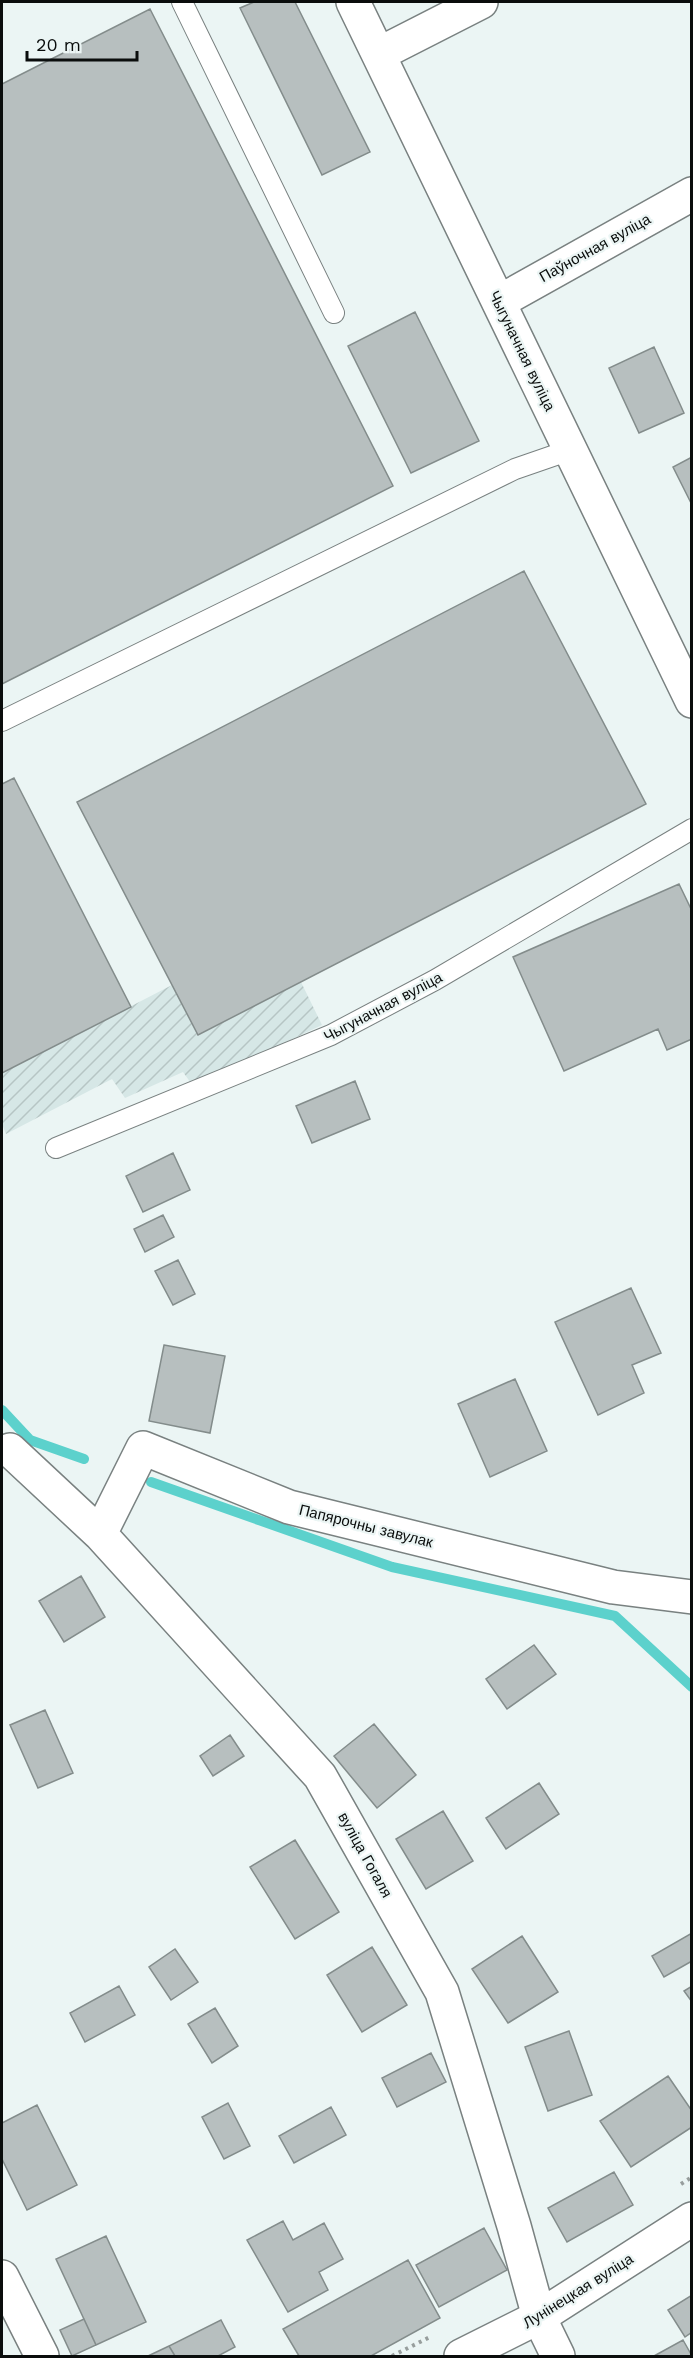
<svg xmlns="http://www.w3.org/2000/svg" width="693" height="2358" viewBox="0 0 693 2358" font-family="'Work Sans',sans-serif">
  <defs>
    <pattern id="industrial-furrows" width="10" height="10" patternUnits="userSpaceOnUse" patternTransform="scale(1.5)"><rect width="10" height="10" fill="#d6e7e6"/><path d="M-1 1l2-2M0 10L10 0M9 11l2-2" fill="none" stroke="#b6c5c4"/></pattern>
  </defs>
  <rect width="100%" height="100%" fill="#ebf5f4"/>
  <path fill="url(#industrial-furrows)" d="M301,982l21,43 -129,61 -10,-14 -58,26 -13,-19 -106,55 -4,-10v-51l170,-88z"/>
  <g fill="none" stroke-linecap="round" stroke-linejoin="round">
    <path stroke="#5cd1cc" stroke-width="10" d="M2,1410l28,30 54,19
      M151,1482l241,85 223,49 77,71"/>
  </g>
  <path fill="#b7bfbf" stroke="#838c8b" stroke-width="1.5" d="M254,2h41l75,150 -48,23 -82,-167z
    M150,9l243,477 -391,198v-600z
    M415,312l64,129 -68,32 -63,-127z
    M654,347l30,66 -45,20 -30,-65z
    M692,457v48l-19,-38z
    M524,571l122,233 -448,231 -121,-233z
    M14,778l117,229 -129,66v-289z
    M679,884l13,27v128l-25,11 -9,-21 -94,42 -51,-114z
    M355,1081l15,38 -58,24 -16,-37z
    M173,1153l17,37 -47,22 -17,-36z
    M163,1215l11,22 -29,15 -11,-23z
    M178,1260l17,34 -22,11 -18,-34z
    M631,1288l30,65 -29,12 12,28 -46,22 -43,-93z
    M164,1345l61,11 -15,77 -61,-12z
    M515,1379l32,72 -57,26 -32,-73z
    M81,1576l24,41 -41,25 -25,-41z
    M534,1645l22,29 -49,35 -21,-30z
    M45,1710l28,63 -35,15 -28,-63z
    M374,1724l42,51 -39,33 -43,-52z
    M230,1735l14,21 -31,20 -13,-20z
    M539,1783l20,31 -53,35 -20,-31z
    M443,1811l30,50 -47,28 -30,-50z
    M295,1840l44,72 -44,27 -45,-72z
    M692,1933v28l-28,16 -12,-21z
    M522,1936l36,56 -50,31 -36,-54z
    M372,1947l35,58 -45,27 -35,-57z
    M175,1949l23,33 -27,18 -22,-33z
    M119,1986l16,29 -50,27 -15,-29z
    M692,1986v16l-8,-11z
    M215,2008l23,38 -26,17 -24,-39z
    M569,2031l23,64 -44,16 -23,-64z
    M431,2053l15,29 -49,25 -15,-29z
    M668,2076l24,35v16l-61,40 -31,-46z
    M228,2103l22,43 -26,13 -22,-42z
    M37,2105l40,80 -50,25 -25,-51v-36z
    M331,2107l15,28 -52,28 -15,-27z
    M614,2172l19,33 -66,37 -19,-34z
    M283,2221l10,19 31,-17 19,36 -24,13 9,18 -40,22 -41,-72z
    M484,2228l23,42 -68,37 -23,-42z
    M106,2236l40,86 -50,23 -40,-86z
    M408,2260l32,58 -69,38h-72l-16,-27z
    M692,2295v37l-7,5 -17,-27z
    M84,2319l12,26 -24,11 -12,-26z
    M221,2320l14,27 -17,9h-43l-6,-10z
    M683,2340l9,16h-38z
    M169,2346l6,10h-27z"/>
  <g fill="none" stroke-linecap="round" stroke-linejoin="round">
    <g stroke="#798180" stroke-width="22">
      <path id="lane" d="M182,2l152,311
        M2,721l513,-252 55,-19
        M56,1148l275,-113 104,-55 257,-151"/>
    </g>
    <g stroke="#798180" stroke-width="36">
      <path id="street" d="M379,54l102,-52
        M499,302l193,-108
        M10,1450l90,84 220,242 122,216 72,234 25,91 19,39
        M100,1534l43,-86 146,59 324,80 79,10
        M2,2277l40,79"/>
    </g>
    <g stroke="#798180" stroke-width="36">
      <path id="secondary" d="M353,2l339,699"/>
    </g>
    <g stroke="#798180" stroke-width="36">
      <path id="primary" d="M461,2356l78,-39 153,-98"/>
    </g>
    <path stroke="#979e9d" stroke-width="4" stroke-dasharray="3 4.5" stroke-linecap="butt" d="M681,2184l11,-7
      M392,2356l40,-20"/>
    <use href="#lane" stroke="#fff" stroke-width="20"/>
    <use href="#street" stroke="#fff" stroke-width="33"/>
    <use href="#secondary" stroke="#fff" stroke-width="33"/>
    <use href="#primary" stroke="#fff" stroke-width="33"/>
  </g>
  <g text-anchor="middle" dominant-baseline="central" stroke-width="4.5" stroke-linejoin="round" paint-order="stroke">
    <g font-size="15" fill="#0a0d0c" stroke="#ebf5f4">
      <text transform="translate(595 248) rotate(-29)">Паўночная вуліца</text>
      <text transform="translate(522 351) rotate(64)">Чыгуначная вуліца</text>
      <text transform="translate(383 1007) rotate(-28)">Чыгуначная вуліца</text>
      <text transform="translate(366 1526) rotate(14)">Папярочны завулак</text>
      <text transform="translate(365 1855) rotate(61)">вуліца Гогаля</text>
      <text transform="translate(578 2291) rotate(-32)">Лунінецкая вуліца</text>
    </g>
  </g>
  <rect width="693" height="2358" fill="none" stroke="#0a0d0c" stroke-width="6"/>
  <path d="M27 51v9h110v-9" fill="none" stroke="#0a0d0c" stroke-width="3"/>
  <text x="36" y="51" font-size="18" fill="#0a0d0c" stroke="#ebf5f4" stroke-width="4.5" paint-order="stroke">20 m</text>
</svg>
